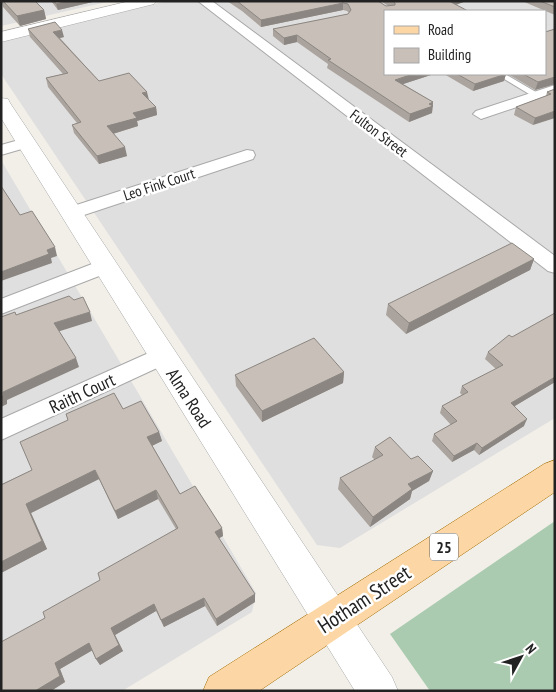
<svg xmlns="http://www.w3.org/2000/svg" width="556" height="692" viewBox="0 0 556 692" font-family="'PT Sans Narrow',sans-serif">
  <rect width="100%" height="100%" fill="#f2efe9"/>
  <path fill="#e0dfdf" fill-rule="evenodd" d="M1,1h110l-110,25z
    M167,1h388v417l-215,130 -23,-3 -316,-471v-35zM385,11h160v63h-160z
    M1,160l255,433 -4,19 -130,79h-121z"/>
  <path fill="#aacbaf" d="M555,521v170h-125l-40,-57z"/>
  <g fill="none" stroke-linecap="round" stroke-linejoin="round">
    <g stroke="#a9a9a9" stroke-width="2">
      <path id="service" d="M496,74h9l36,21 -7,2z"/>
    </g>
    <g stroke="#a9a9a9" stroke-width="2">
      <path id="minor" d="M198,1h14l343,255v17l-7,-2z
        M555,85v9l-74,25 -8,-5 3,-3z
        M26,138l8,5 -2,3 -31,9v-10z
        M247,150l6,1 2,4 -2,4 -175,58h-14l-2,-4 2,-4z
        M105,259l7,2 3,5 -3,5 -111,43v-15z
        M162,347l8,3 3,6 -3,6 -169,78v-21z"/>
    </g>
    <g stroke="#a9a9a9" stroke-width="1">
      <path id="tertiary" d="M130,1h26l-2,3 -153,38v-10z
        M1,98l7,1 2,4 382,574 6,14h-43l-354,-573z"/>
    </g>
    <g stroke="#a06b00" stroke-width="1">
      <path id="primary" d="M555,460v32l-296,199h-56l6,-14 335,-213z"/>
    </g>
    <use href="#service" fill="#fff" fill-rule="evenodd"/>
    <use href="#minor" fill="#fff" fill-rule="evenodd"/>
    <use href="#tertiary" fill="#fff" fill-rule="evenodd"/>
    <use href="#primary" fill="#fcd6a4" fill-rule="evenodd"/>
  </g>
  <path fill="#aba49e" d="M2,1h33l9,9 2,9 -26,7 -17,-19z
    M51,1h46l-39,9z
    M227,1h151l8,5h2l-7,-5h85l-10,4 -22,69 -31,10 30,18 -1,11 -23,9 -82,-54 1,-4 -31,-22 -13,3 -11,-9v-7l75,-15 1,-1 -2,-2 -4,-1 -82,17 -19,-16z
    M522,1h33v14z
    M28,29l36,8 -4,1 39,43 50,19 7,7 1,8 -20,6 1,5 -25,8 14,22 -28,8 -25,-31 -2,-8 5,-2 -29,-36 -2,-9 17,-4 -33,-37z
    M555,29v55l-20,6 -27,-16h37v-42z
    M444,74h62l-2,7 -31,10z
    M555,89l-22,36 -19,-10 2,-8 30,-11 1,-4z
    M534,259l-4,11 -124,64 -20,-19 2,-11z
    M555,313v69l-40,24 9,20 -45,29 -5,-5 -22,12 -20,-21 2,-7 17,-9 -11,-12 2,-7 20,-11 -2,-2 2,-7 34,-17 -11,-10 3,-7z
    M344,372l-1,11 -81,39 -26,-36 -1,-11z
    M123,409l36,23 3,9 -10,4 28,49 42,34 1,8 -4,2 36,56v8l-38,24 -12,-20 -41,21 -8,-16 -41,24 8,16 -23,14 -4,-6 -4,-9 -32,19 5,13 -14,9 -6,-73 55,-38 76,-51 -18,-30 -40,20 -19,-40 -68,34 16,36 -46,24v-91l1,2 30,-14 36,-50 -2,-6z
    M375,447l36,12 22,12 -4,10 -17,10 -2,8 -40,28 -32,-38 2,-11 35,-18 -3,-3z"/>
  <path fill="#8b8681" d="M68,1h29l-39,9 -2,-6z
    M448,1h18l-19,7z
    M343,3v7l-82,17v-7z
    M44,10l2,9 -26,7 -3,-10z
    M62,30l2,7 -9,2 -2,-7z
    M297,35v7l-13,3v-7z
    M413,74h21l-40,13 1,-7z
    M506,74l-2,7 -31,10 2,-7z
    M555,77v7l-20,6 3,-8z
    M147,92l2,8 -7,-7z
    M433,102l-1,11 -23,9 1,-8z
    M156,107l1,8 -20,6 1,5 -29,9 -2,-9 26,-13z
    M555,111v7l-22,7 2,-7z
    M125,147l2,9 -28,8 -2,-8z
    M55,247l2,9 -6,2 1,5 -51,18v-9l46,-22z
    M534,259l-4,11 -124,64 3,-11z
    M90,312l2,9 -35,11 -3,-9z
    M76,358l3,9 -72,33v4l-6,3v-11l2,-4z
    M344,372l-1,11 -81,39v-11z
    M555,377v5l-47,28 3,-7z
    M527,419l-3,7 -45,29 3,-7z
    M159,432l3,9 -12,6 -3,-10z
    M477,443l-3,7 -22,12 2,-6z
    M95,470l4,9 -68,34 16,36 -46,24v-11l25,-58z
    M433,471l-4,10 -17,10 -2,8 -40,28 3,-10 35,-33z
    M156,490l2,9 -40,20 -3,-8z
    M222,528l1,8 -7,4 -1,-8z
    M255,594v8l-38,24 -1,-7z
    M204,598l1,8 -41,21 -3,-7z
    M154,604l2,7 -41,24 8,16 -23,14 -4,-6 15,-31z
    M89,643l4,7 -33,19 5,13 -14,9h-16l20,-28z"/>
  <path fill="#c7bfb8" stroke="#8b8681" d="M3,1h32l9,9 -27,6z
    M54,1h14l-12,3z
    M237,1h141l8,5 9,-1v-2l-2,-2h56l19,10h-83v63h28l-18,6 38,22 -4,2 4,2 -23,8 -82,-54 3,-1 -34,-24 -13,3 -11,-9 75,-15 3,-4 -3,-6 -5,-1 -82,17z
    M540,1h15v6z
    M55,22l7,8 -9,2 46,49 30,-8 18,19 -5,1 14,14 -23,6 4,5 -30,8 18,21 -28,9 -25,-31 9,-3 -35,-44 22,-5 -40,-44z
    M555,29v48l-17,5 -15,-8h22v-42z
    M457,74h49l-31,10z
    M555,89v22l-20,7 -19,-11 35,-13 -4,-2z
    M1,186l19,29 12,-4 23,36 -8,3 2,4 -48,18z
    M512,243l22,16 -125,64 -21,-19z
    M69,296l5,4 9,-3 7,15 -36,11 22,35 -73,34v4h-2v-79l14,-5 1,3z
    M555,313v64l-44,26 16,16 -45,29 -5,-5 -23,13 -20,-22 23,-13 -15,-15 26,-14 -6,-6 41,-21 -15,-13 21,-17 3,2z
    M314,338l30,34 -82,39 -27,-36z
    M114,393l9,16 18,-8 18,31 -12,5 33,57 15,-8 27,42 -7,4 40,62 -39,25 -12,-21 -43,22 -7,-16 -43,24 8,17 -23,14 -7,-16 -34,20 5,13 -25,15h-34v-49l44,-24 -2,-6 57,-32 -2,-7 80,-45 -22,-38 -41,21 -20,-41 -69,34 16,37 -41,21v-77l31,-15 -12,-28 48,-22 -2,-6z
    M390,437l21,22 7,-3 15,15 -25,13 4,5 -39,28 -33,-39 43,-23 -8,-8z"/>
  <g text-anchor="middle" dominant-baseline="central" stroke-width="5" stroke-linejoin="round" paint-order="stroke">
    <g font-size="15" fill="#222" stroke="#fff">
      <text transform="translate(379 133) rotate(37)">Fulton Street</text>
      <text transform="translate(159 184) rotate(-18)">Leo Fink Court</text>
    </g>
    <rect fill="#fff" stroke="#646464" stroke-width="1" x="430" y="533.5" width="28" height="27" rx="4"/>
    <g font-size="16" font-weight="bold" fill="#222">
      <text x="444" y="547">25</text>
    </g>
    <g font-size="18" fill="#222" stroke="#fff">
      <text transform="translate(82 393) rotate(-25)">Raith Court</text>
      <text transform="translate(189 398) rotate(57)">Alma Road</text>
    </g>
    <g font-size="21" fill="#222" stroke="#fff">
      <text transform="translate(364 599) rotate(-33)">Hotham Street</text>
    </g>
  </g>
  <rect width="556" height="692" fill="none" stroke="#222222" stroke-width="5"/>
  <rect x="384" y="10" width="162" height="65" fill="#ffffff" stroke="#a7a7a7"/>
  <rect x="394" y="26" width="25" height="8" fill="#fcd6a4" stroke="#a7a7a7"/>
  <text x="428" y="35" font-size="15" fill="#222222">Road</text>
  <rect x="394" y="48" width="25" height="15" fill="#c7bfb8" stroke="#a7a7a7"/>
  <text x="428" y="60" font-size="15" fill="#222222">Building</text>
  <g transform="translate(521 657) rotate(50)" stroke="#ffffff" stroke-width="4" paint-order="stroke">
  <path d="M0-4L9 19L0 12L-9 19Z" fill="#222222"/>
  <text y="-8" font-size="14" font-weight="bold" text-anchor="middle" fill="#222222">N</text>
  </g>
</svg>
